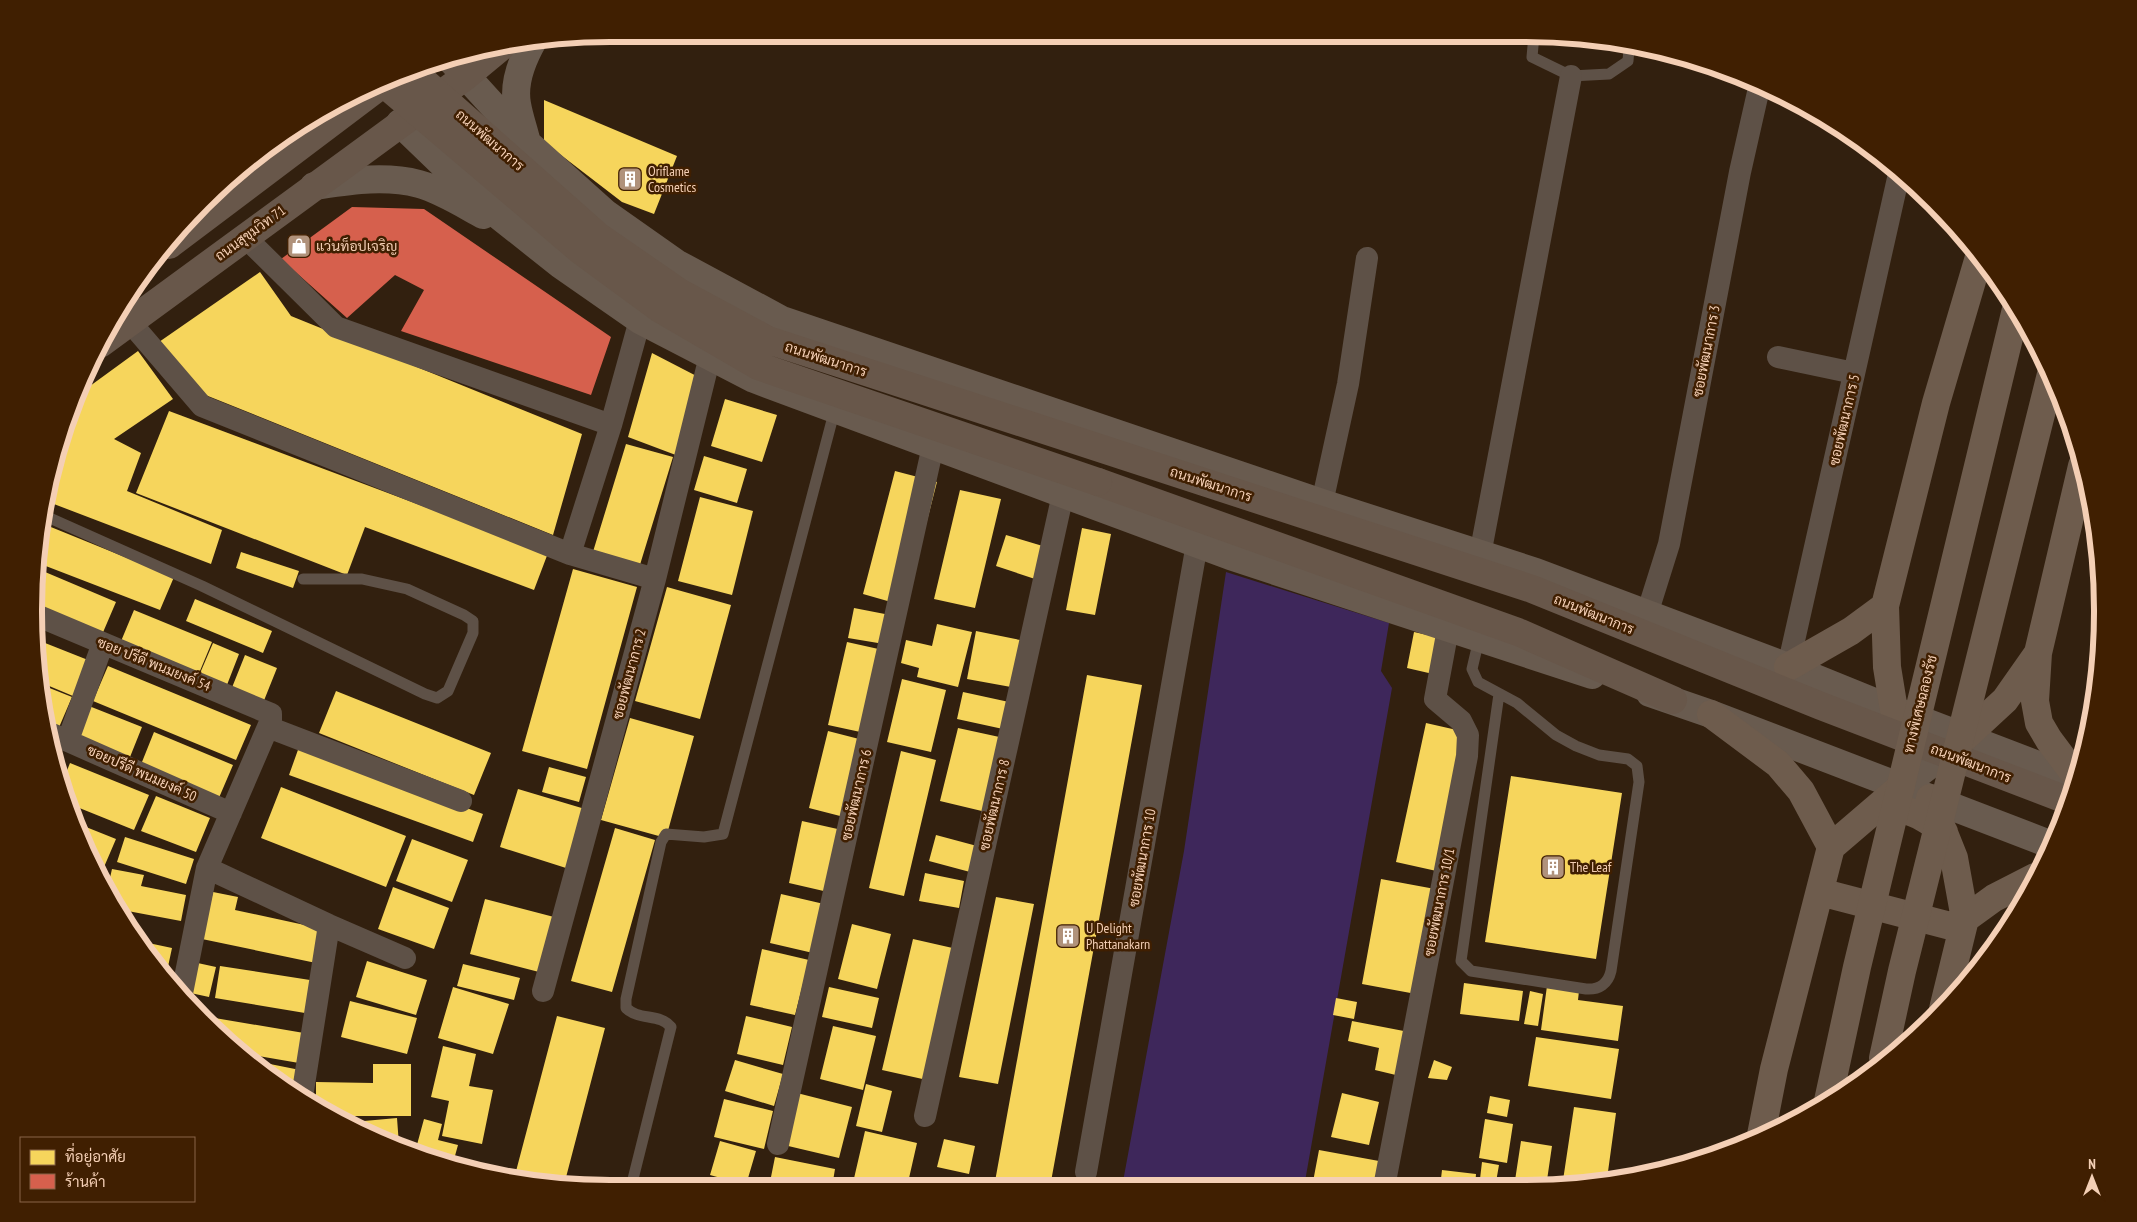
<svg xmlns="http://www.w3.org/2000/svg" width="2137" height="1222" viewBox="0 0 2137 1222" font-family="'PT Sans Narrow',Sarabun,sans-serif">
  <rect width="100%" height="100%" fill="#32200f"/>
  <path fill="#3e275b" d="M1226,572l163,51 -8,48 11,17 -88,499h-182l62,-336z"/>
  <path fill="#f6d55c" d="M544,100l133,56 -23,58 -32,-12 -78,-60z
    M260,272l31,44 291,118 -29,101 -355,-143 -39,-50z
    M138,351l35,48 -59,40 27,14 -14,38 95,39 -11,34 -165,-63 7,-40 26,-67z
    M652,353l58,30 -21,77 -61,-23z
    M725,399l52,16 -15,47 -51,-16z
    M169,411l379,142 -14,37 -169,-63 -18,48 -211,-82z
    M626,444l47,13 -34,111 -47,-13z
    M704,456l43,13 -10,34 -43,-13z
    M895,471l42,11 -32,124 -42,-12z
    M960,490l41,9 -26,109 -41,-9z
    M700,497l53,14 -21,84 -54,-14z
    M41,523l133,54 -14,33 -122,-47z
    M1082,528l29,6 -16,81 -29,-5z
    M1006,535l40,12 -11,32 -39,-13z
    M241,552l58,19 -6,17 -57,-20z
    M38,569l78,33 -15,35 -65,-27z
    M573,569l64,18 -50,182 -65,-18z
    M667,587l64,18 -31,114 -65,-18z
    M195,599l77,32 -9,22 -77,-32z
    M854,608l36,7 -6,29 -36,-6z
    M134,610l78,32 -15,36 -78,-32z
    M937,624l35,8 -14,55 -41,-10 2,-9 -18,-5 5,-23 26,6z
    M976,631l44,9 -9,47 -44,-8z
    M1414,632l27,6 -8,36 -26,-6z
    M35,639l53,21 -15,36 -31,-13 -7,-35z
    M847,642l36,8 -18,83 -37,-8z
    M213,643l26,11 -14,36 -27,-12z
    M245,655l32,13 -14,35 -32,-13z
    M108,666l143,59 -15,35 -143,-59z
    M1087,675l55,10 -92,502h-56z
    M902,679l44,11 -15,62 -44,-10z
    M42,685l30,12 -15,35 -6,-2z
    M336,691l155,62 -17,42 -155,-62z
    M963,692l46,10 -6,27 -46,-10z
    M89,706l53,21 -14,35 -53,-21z
    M630,718l64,18 -28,102 -65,-18z
    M1426,723l44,10 -29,139 -45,-10z
    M958,728l46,10 -18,74 -46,-11z
    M828,731l35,9 -19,77 -35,-9z
    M154,732l79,33 -15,35 -78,-33z
    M299,747l184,67 -10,28 -184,-67z
    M901,751l35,9 -32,136 -35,-8z
    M70,763l79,32 -15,35 -67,-27 -5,-20z
    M549,767l37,10 -7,25 -37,-10z
    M1511,776l111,17 -26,166 -111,-17z
    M281,787l125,49 -20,51 -125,-49z
    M518,789l67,20 -19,59 -66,-21z
    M156,796l54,22 -14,34 -55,-21z
    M802,821l40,9 -14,62 -39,-9z
    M76,823l40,16 -15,35 -2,-1z
    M615,828l40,12 -43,152 -41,-11z
    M936,835l41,11 -7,26 -41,-11z
    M125,837l69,22 -8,25 -69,-22z
    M412,839l56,21 -16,42 -56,-21z
    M112,869l32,6 -3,11 45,9 -5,26 -64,-12 -10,-18z
    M925,873l39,8 -5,27 -40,-7z
    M1381,879l54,10 -19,105 -54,-10z
    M393,887l56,21 -15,41 -56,-20z
    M213,892l25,5 -3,13 88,19 -7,34 -114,-24z
    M781,894l43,10 -11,49 -43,-10z
    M996,897l38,7 -36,180 -39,-7z
    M485,899l69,18 -15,55 -69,-18z
    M852,924l39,10 -14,55 -39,-10z
    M913,939l44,10 -30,131 -45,-10z
    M139,941l33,7 -6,28 -13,-13z
    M762,949l47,11 -14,55 -45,-10z
    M367,961l60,19 -11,35 -60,-18z
    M193,962l23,5 -7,30 -23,-5z
    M463,964l57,14 -6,22 -57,-14z
    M220,966l90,14 -5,33 -90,-15z
    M1464,983l59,8 -4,30 -59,-7z
    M1547,986l32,5 -1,9 45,6 -5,35 -77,-11z
    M453,987l56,17 -16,50 -55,-16z
    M829,987l50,11 -7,30 -50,-11z
    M1530,991l13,3 -5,32 -14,-2z
    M1336,998l21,4 -3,17 -21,-4z
    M350,1001l67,17 -10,36 -66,-17z
    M203,1016l101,17 -5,30 -58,-10 -11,-8z
    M557,1016l48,12 -41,157 -49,-10z
    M746,1016l46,11 -9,38 -46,-11z
    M1352,1021l57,11 -9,44 -25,-6 4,-22 -31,-7z
    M833,1026l43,10 -13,54 -43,-11z
    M1536,1037l83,12 -8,50 -83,-13z
    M443,1046l33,8 -7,32 24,4 -11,54 -40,-8 7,-35 -18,-4z
    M735,1060l48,14 -9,32 -49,-15z
    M1434,1060l18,7 -5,13 -19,-2z
    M255,1061l45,9 -5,23 -40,-29z
    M373,1064h38v52h-71l-24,-12v-22l57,1z
    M866,1084l26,7 -10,41 -26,-6z
    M797,1093l55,14 -13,51 -55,-13z
    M1342,1093l37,9 -10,43 -38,-8z
    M1490,1096l20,4 -3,17 -20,-4z
    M724,1099l49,12 -9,38 -50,-12z
    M1574,1107l42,6 -9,66 -45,8z
    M397,1118l2,27 -46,-23z
    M424,1119l18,5 -4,16 20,5 -5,18 -28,-5 -10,-6z
    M1485,1119l28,5 -6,39 -28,-5z
    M865,1131l52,12 -10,44h-55z
    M944,1139l31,7 -6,28 -32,-7z
    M720,1141l36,10 -10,34 -36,-10z
    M1521,1141l31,5 -6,41h-32z
    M1319,1150l60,11 -5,26h-62z
    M775,1157l60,12 -3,18h-63z
    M1482,1162l17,3 -3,17 -16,-3z
    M1442,1170l34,4 -1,13h-35z"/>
  <path fill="#d6604d" d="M352,207l72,2 187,128 -20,58 -190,-64 23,-41 -29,-15 -48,43 -66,-59z"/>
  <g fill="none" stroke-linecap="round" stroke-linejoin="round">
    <path stroke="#5e5147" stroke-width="11" d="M1534,35l-2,22 39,19 38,-2 19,-13 1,-13
      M43,515l159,71 223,108 12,4 11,-7 25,-58v-12l-9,-6 -57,-26 -45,-10h-59
      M1479,639l-7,30 6,13 39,21 39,32 20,11 23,9 29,4 9,7 2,16 -28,189c-3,13 -12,19 -25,18l-115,-18 -10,-10 38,-267
      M631,1187l40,-160c-11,-14 -32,-6 -45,-19v-9l35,-157 5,-8 38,3 19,-3 112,-425"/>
    <path stroke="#5e5147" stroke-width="22" d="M245,237l91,90 275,98
      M130,322l72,84 368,148 85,25
      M1778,357l76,16
      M1322,503l26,-119 19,-126
      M570,554l41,-129 29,-105
      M1480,555l91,-479
      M1647,614l22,-70 71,-372 19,-84
      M36,615l235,99v6l-64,148 -25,125
      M1788,667l111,-493
      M268,727l193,74
      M52,734l179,79
      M68,740l35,-97
      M207,868l122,57 76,33
      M543,991l112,-412 55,-223
      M302,1097l27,-172
      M925,1116l138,-622
      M778,1144l155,-698
      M1086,1172l111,-628
      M1384,1187l83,-431 1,-21 -7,-14 -26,-22 13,-70"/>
    <path stroke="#695b4f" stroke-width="28" d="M466,76l61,67 78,70 71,50 106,57 540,183 214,69 252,95 106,43 181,69
      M400,123l84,81 77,61 79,55 114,59 476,177 362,119
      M526,139c-3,-12 -7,-23 -9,-35 -4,-22 6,-46 17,-65
      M314,186c35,-5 70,-11 105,-2 22,6 44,20 64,31
      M1650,693l61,21 341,131
      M1901,787l61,-47"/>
    <path stroke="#68574a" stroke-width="28" d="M450,59l16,17
      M169,245l220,-166
      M100,344l366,-268 35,-29
      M1098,482l420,150 155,68"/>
    <path stroke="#6e5c4d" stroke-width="28" d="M1788,667l63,-36 34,-25
      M1894,710l-7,-43 -2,-61 51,-203 43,-146
      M1711,714l67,50 23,27 30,56
      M1965,737l40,-37 33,-47
      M2076,776l-27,-36 -10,-17 -4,-22 3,-48 44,-187
      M1930,798l24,60 11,61 -22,90
      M1873,811c33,-5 45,1 71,21
      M1820,892l142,37
      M1965,919l29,-21 41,-21
      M1761,1135l13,-66 57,-222 70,-60"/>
    <path stroke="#68574a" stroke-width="28" d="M411,70l187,166 81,56 89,48 764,249 289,117 248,95
      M382,82l199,169 79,58 98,57 340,116"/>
    <path stroke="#6e5c4d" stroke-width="28" d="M1883,1058l19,-87 149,-597
      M1828,1101l29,-134 159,-658"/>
  </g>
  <defs>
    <g id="building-square" transform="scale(1.25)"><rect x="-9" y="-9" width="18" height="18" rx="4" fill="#b0927b" stroke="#401f01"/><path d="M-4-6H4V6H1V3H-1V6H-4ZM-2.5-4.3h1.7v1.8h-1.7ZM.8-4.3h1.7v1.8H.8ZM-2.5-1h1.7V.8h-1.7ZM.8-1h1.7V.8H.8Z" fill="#fff"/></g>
    <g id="shop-square" transform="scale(1.25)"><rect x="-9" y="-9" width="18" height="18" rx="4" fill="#b0927b" stroke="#401f01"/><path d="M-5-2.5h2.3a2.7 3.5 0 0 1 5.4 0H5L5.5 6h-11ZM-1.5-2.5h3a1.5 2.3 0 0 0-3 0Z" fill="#fff"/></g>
  </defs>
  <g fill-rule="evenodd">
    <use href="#building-square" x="630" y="179"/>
    <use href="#shop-square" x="299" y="246"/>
    <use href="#building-square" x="1553" y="867"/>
    <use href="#building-square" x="1068" y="936"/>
  </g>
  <g text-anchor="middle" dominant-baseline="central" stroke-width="5" stroke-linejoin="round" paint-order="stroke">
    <g font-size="14" fill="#f4cfb5" stroke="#401f01">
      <text transform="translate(490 140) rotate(41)">ถนนพัฒนาการ</text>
      <text transform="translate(250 233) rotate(-36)">ถนนสุขุมวิท 71</text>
      <text transform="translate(1706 351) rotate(-79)">ซอยพัฒนาการ 3</text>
      <text transform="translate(826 359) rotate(18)">ถนนพัฒนาการ</text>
      <text transform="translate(1844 420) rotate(-77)">ซอยพัฒนาการ 5</text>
      <text transform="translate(1211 484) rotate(18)">ถนนพัฒนาการ</text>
      <text transform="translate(1594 614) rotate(22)">ถนนพัฒนาการ</text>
      <text transform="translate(154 664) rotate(22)">ซอย ปรีดี พนมยงค์ 54</text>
      <text transform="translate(629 674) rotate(-75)">ซอยพัฒนาการ 2</text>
      <text transform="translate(1920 704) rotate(-76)">ทางพิเศษฉลองรัช</text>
      <text transform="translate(1971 763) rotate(21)">ถนนพัฒนาการ</text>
      <text transform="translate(142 773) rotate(24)">ซอยปรีดี พนมยงค์ 50</text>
      <text transform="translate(856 795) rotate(-77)">ซอยพัฒนาการ 6</text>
      <text transform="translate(994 805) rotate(-77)">ซอยพัฒนาการ 8</text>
      <text transform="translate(1142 858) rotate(-80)">ซอยพัฒนาการ 10</text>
      <text transform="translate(1439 902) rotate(-79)">ซอยพัฒนาการ 10/1</text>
    </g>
    <g font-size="14" fill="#f4cfb5" stroke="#401f01" text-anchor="start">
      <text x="648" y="171">Oriflame<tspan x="648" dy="16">Cosmetics</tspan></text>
      <text x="316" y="246">แว่นท็อปเจริญ</text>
      <text x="1570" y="867">The Leaf</text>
      <text x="1086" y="928">U Delight<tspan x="1086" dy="16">Phattanakarn</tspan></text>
    </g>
  </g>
  <path d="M0 0H2137V1222H0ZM610 42H1526A568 568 0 0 1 2094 610V612A568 568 0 0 1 1526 1180H610A568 568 0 0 1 42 612V610A568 568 0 0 1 610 42Z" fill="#401f01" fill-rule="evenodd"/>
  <path fill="none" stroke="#f4cfb5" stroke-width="6" d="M610 42H1526A568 568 0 0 1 2094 610V612A568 568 0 0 1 1526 1180H610A568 568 0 0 1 42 612V610A568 568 0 0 1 610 42Z"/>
  <rect x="20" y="1137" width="175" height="65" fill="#401f01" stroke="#886549"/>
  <rect x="30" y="1150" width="25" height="15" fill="#f6d55c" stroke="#886549"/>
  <text x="65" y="1162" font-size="15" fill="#f4cfb5">ที่อยู่อาศัย</text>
  <rect x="30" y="1174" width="25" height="15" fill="#d6604d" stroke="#886549"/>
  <text x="65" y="1187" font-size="15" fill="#f4cfb5">ร้านค้า</text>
  <g transform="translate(2092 1177)" stroke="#401f01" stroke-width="4" paint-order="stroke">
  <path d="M0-4L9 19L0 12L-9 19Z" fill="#f4cfb5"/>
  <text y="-8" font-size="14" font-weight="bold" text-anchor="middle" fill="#f4cfb5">N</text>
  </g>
</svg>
